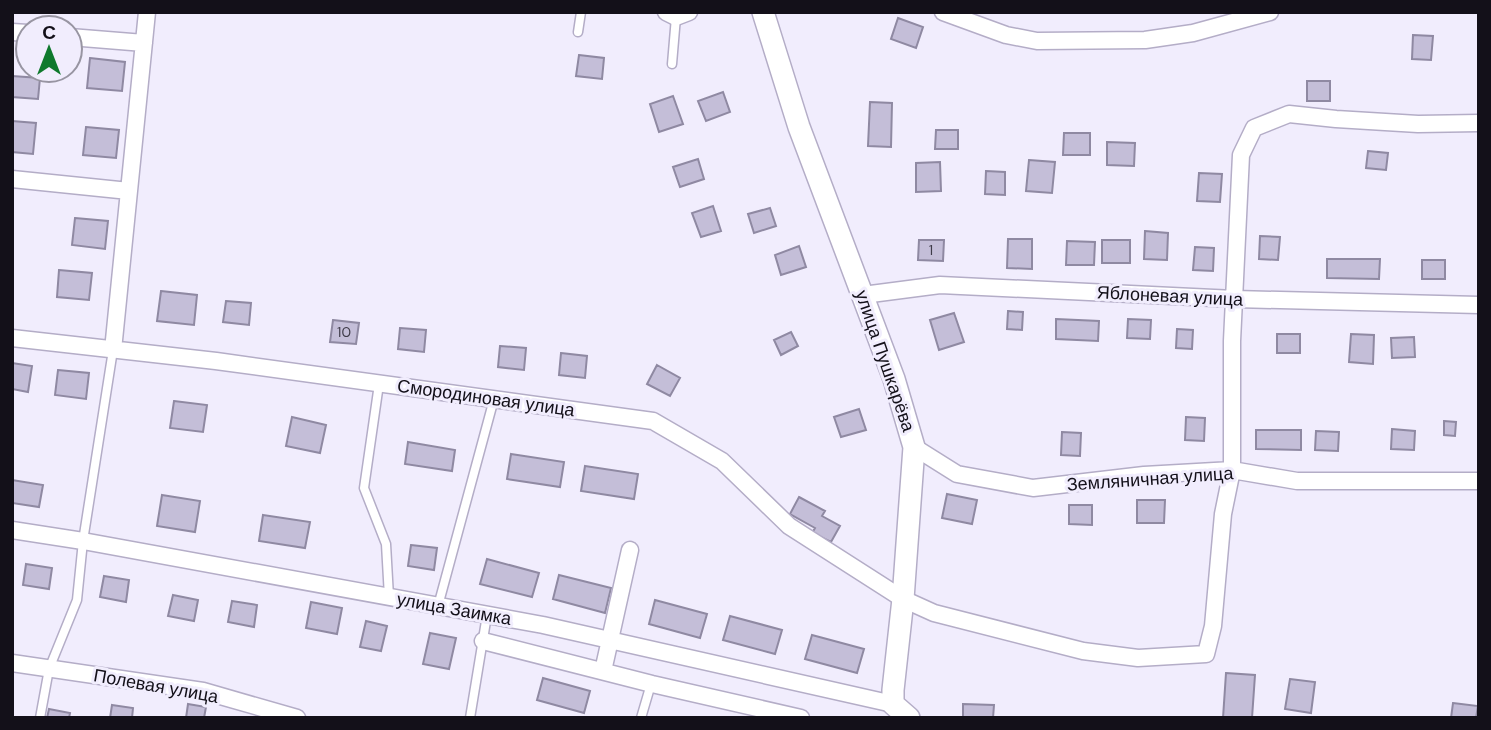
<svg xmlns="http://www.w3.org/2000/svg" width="1491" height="730" viewBox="0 0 1491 730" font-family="'DM Sans',sans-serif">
  <rect width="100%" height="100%" fill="#f1edfd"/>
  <path fill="#c4bed8" stroke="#8f89a2" stroke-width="2" d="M898,18l25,9 -7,21 -25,-9z
    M1413,35l20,1 -2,24 -19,-1z
    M579,55l25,3 -2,21 -26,-3z
    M90,58l35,4 -3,29 -35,-3z
    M12,76l28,2 -2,21 -26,-2z
    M1307,81h23v20h-23z
    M723,92l7,20 -24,9 -8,-20z
    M673,96l10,28 -24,8 -9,-28z
    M870,102l22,1 -1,44 -23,-1z
    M12,121l24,2 -3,31 -21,-2z
    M86,127l33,3 -3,28 -33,-3z
    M936,130h22v19h-23z
    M1064,133h26v22h-27z
    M1107,142l28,1 -1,23 -27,-1z
    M1368,151l20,2 -2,17 -20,-2z
    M698,159l6,20 -24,8 -7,-20z
    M1029,160l26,2 -3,31 -26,-2z
    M940,162l1,29 -25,1v-29z
    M986,171l19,1v23l-20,-1z
    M1199,173l23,1 -2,28 -23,-1z
    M713,206l8,25 -20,6 -9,-24z
    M770,208l6,18 -22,7 -6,-19z
    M75,218l33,3 -3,28 -33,-4z
    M1145,231l23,2 -1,27 -23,-1z
    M1260,236l20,1 -2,23 -19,-1z
    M1008,239h24v30l-25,-1z
    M919,240h25l-1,21 -25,-1z
    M1102,240h28v23h-28z
    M1067,241l28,1 -1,23h-28z
    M799,246l7,21 -25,8 -6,-20z
    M1195,247l19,1 -1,23 -20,-1z
    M1327,259h53l-1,20 -52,-1z
    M1422,260h23v19h-23z
    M59,270l33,3 -3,27 -32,-3z
    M161,291l36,4 -3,30 -37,-4z
    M226,301l25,2 -2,22 -26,-3z
    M1008,311l15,1 -1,18 -15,-1z
    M954,313l10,29 -25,8 -9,-30z
    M1056,319l43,2 -1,20 -42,-2z
    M1128,319l23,1 -1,19 -23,-1z
    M333,320l26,3 -3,21 -26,-2z
    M400,328l26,2 -2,22 -26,-3z
    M1177,329l16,1 -1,19 -16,-1z
    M791,332l7,14 -17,9 -7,-15z
    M1277,334h23v19h-23z
    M1351,334l23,1 -1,29 -24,-2z
    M1414,337l1,20 -23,1 -1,-20z
    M500,346l26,2 -2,22 -26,-3z
    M561,353l26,3 -2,22 -26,-3z
    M12,363l20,3 -4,26 -16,-3z
    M657,365l23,13 -10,18 -23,-12z
    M58,370l31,3 -3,26 -31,-4z
    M174,401l33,4 -4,27 -33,-4z
    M859,409l7,21 -25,7 -7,-20z
    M292,417l34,8 -6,28 -34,-7z
    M1186,417l19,1 -1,23 -19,-1z
    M1444,421l12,1 -1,14 -11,-1z
    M1392,429l23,2 -1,19 -23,-1z
    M1256,430h45v20l-45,-1z
    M1316,431l23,1 -1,19 -23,-1z
    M1062,432l19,1 -1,23 -19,-1z
    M408,442l47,8 -3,21 -47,-7z
    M511,454l53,8 -4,25 -53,-8z
    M585,466l53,8 -4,25 -53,-8z
    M12,480l31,5 -4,22 -27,-4z
    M947,494l30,6 -5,24 -30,-6z
    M162,495l38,6 -5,31 -38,-6z
    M799,497l26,14 -3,5 18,10 -9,16 -19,-9 3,-5 -25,-14z
    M1137,500h28l-1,23h-27z
    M1069,505h23v20l-23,-1z
    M263,515l47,7 -5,26 -46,-7z
    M411,545l26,3 -3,22 -26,-4z
    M487,559l52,14 -7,24 -52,-13z
    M26,564l26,4 -3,21 -26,-4z
    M559,575l52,13 -6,25 -52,-14z
    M104,576l25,4 -3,22 -26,-5z
    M173,595l25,5 -4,21 -26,-5z
    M655,600l52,14 -7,24 -51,-14z
    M232,601l25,4 -3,22 -26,-5z
    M311,602l31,6 -5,26 -31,-6z
    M730,616l52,14 -7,24 -52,-14z
    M366,621l21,5 -6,25 -21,-4z
    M430,633l26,5 -7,31 -26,-5z
    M812,635l52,14 -7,24 -52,-14z
    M1226,673l29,2 -3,43h-29z
    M543,678l47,13 -6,22 -47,-13z
    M1290,679l25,3 -4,31 -26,-4z
    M1453,703l25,3 -2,12h-25z
    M188,704l18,3 -2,11h-18z
    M963,704l31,1 -1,13h-30z
    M112,705l21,3 -1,10h-22z
    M49,709l21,4 -1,5h-22z"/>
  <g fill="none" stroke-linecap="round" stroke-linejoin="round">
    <g stroke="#b4adc7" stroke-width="11">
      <path id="service" d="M578,32l3,-20
        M672,64l4,-47
        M379,384l-15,104 22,56 3,53
        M438,606l56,-207
        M40,718l9,-49 28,-69 6,-59 30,-191
        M470,718l17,-103
        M641,718l10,-34"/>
    </g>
    <g stroke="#b4adc7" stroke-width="19">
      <path id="minor" d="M666,12l10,5 13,-5
        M943,12l63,23 31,6 108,-1 48,-7 77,-21
        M12,32l16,1
        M70,37l74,6
        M12,179l117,12
        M863,295l77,-10 295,14 244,6
        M12,338l204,23 437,60 69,40 67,65 114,73 31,14 149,38 55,7 68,-4 7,-28 10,-112 9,-44v-129l9,-186 13,-27 35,-14 47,5 82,5 61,-1
        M113,350l34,-338
        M914,447l43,27 76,14 111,-13 88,-5 65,11h182
        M12,530l71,11 460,84 350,79
        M483,641l169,43 149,34
        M12,663l191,28 94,27
        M603,671l27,-121"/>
    </g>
    <g stroke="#b4adc7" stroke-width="24">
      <path id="tertiary" d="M763,12l36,115 95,252 20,68 -11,152 -10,91v14l16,14"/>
    </g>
    <use href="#service" stroke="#fff" stroke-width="8"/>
    <use href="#minor" stroke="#fff" stroke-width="16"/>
    <use href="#tertiary" stroke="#fff" stroke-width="21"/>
  </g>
  <g text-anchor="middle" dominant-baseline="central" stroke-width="6" stroke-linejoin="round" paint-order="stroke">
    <g font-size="14" fill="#3f3c49">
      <text x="931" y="250">1</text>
      <text x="344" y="332">10</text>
    </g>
    <g font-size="18" fill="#131019" stroke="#f1edfd">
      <text transform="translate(1170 296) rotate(3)">Яблоневая улица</text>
      <text transform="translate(885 361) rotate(71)">улица Пушкарёва</text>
      <text transform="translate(486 398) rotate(8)">Смородиновая улица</text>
      <text transform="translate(1150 479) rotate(-4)">Земляничная улица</text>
      <text transform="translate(454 609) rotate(10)">улица Заимка</text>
      <text transform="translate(156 686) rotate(10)">Полевая улица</text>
    </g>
  </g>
  <rect width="1491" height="730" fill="none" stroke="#131019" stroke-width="28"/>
  <g transform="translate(49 49)"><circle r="33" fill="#f1edfd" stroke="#9895a2" stroke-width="2"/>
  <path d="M0-5L12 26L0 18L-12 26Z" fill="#0f792d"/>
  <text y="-10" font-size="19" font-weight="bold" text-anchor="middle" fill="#131019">С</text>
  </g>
</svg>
